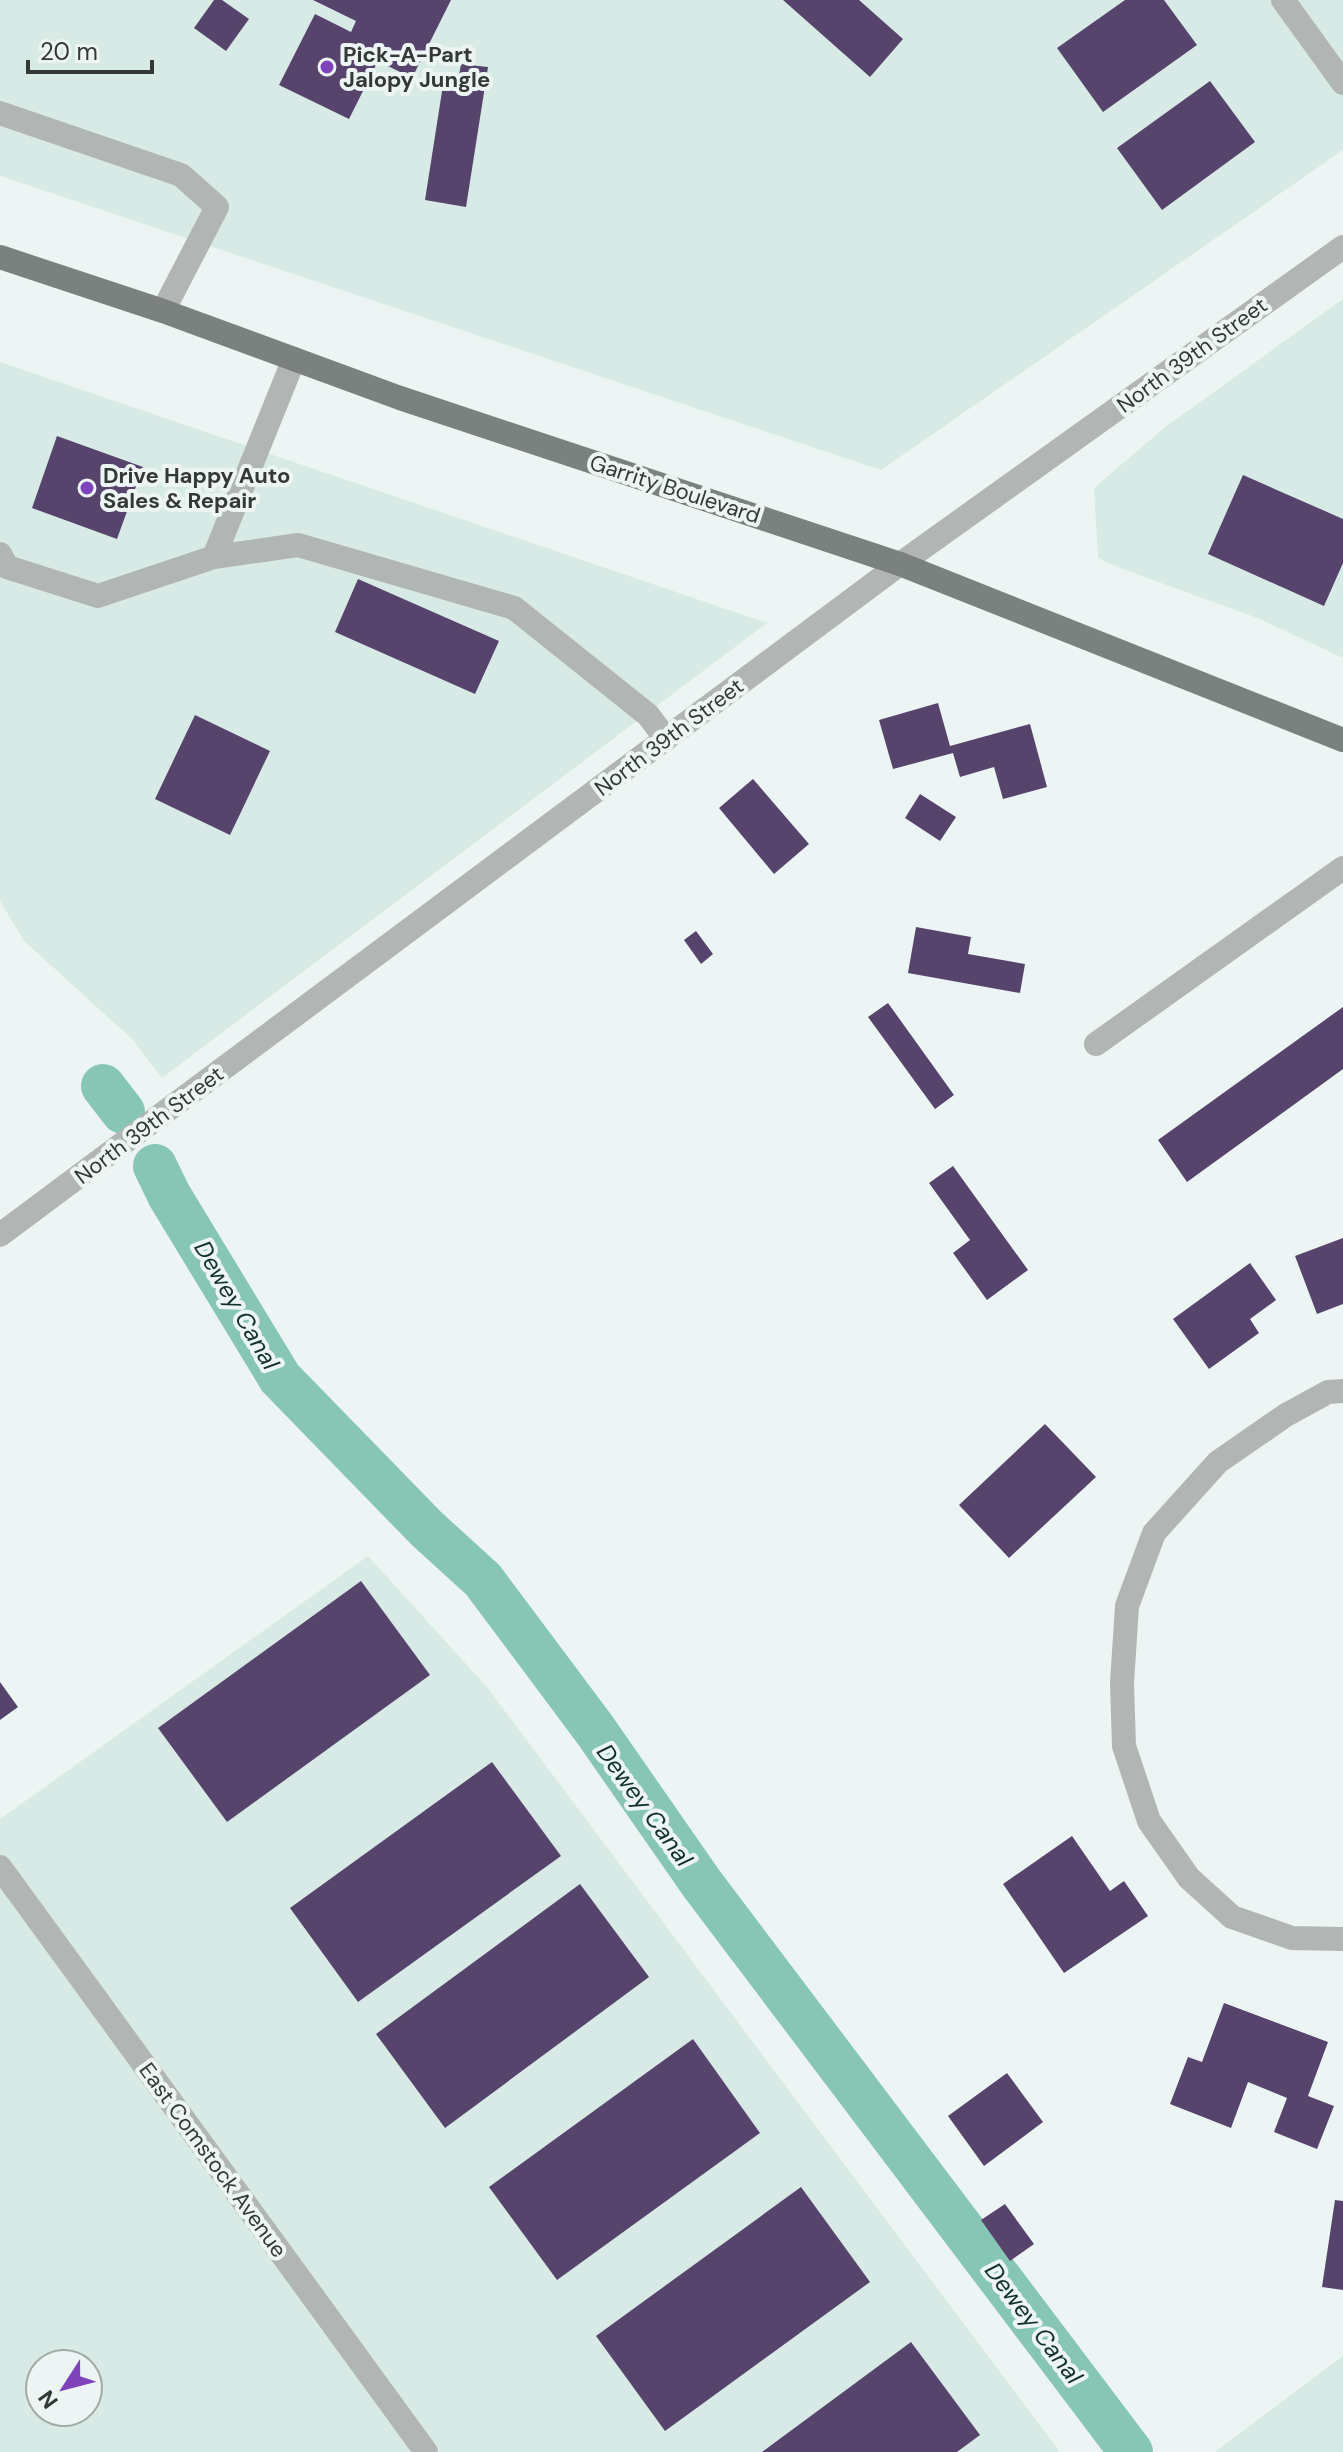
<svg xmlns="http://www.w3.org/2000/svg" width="1343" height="2452" viewBox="0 0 1343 2452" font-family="'DM Sans',sans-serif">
  <rect width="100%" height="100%" fill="#ecf5f3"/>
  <path fill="#d8eae5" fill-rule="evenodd" d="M0,0h1343v150l-462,320 -881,-294z
    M1343,299v359l-83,-39 -140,-51 -22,-10 -4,-70 70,-60z
    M0,362l767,261 -605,455 -30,-39 -108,-98 -24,-40z
    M368,1556l119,131 573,765h-1060v-633zM40,2364h48v48h-48z
    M1343,2356v96h-128z"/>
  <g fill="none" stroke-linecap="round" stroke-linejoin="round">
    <path stroke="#87c6b5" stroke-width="44" d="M103,1086l20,26
      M155,1166l14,29 111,183 147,151 56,51 112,150 107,154 429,568"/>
  </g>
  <path fill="#56446d" d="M214,0h8l27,19 -23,32 -32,-23z
    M313,0h138l-39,78 -34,-17 -29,58 -70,-34 36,-71 36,18 5,-11z
    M783,0h76l44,39 -33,38z
    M1125,0h39l33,45 -94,67 -46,-64z
    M461,64l27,3 -22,140 -41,-7 18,-115 14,2z
    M1210,81l45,61 -93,68 -45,-62z
    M57,436l86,31 -26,72 -85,-31z
    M1243,475l100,44v44l-19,43 -116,-52z
    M358,579l141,62 -24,53 -140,-62z
    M938,703l12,43 80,-22 17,63 -44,12 -9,-32 -34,10 -7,-24 -60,16 -14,-49z
    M195,715l75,36 -40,84 -75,-36z
    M753,779l56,65 -35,30 -55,-66z
    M920,794l36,23 -16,24 -35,-23z
    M916,927l55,10 -3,17 57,10 -5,29 -112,-20z
    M696,931l17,23 -12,10 -17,-24z
    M888,1003l66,92 -19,14 -67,-92z
    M1343,1007v62l-156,113 -29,-42z
    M953,1166l75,104 -41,30 -34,-47 17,-13 -41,-57z
    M1343,1238v66l-26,10 -22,-58z
    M1250,1263l26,37 -26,19 9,14 -50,36 -36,-50z
    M1045,1424l51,53 -87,81 -50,-53z
    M361,1581l69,94 -203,147 -69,-94z
    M0,1682l18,25 -18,13z
    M492,1762l69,94 -203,146 -68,-94z
    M1072,1836l38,55 14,-10 24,35 -84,57 -61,-89z
    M580,1884l69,93 -204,151 -69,-94z
    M1224,2003l104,39 -20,54 26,10 -17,43 -43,-17 13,-34 -39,-16 -17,46 -61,-24 18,-47 14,5z
    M693,2039l67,94 -203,147 -68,-93z
    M1007,2073l36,49 -59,44 -36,-50z
    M801,2187l69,95 -205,149 -69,-95z
    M1335,2200l8,1v89l-21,-3z
    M1005,2204l29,40 -24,17 -29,-41z
    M911,2342l69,93 -23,17h-195z"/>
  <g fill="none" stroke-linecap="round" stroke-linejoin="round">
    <path stroke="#b1b5b4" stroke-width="24" d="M1283,0l60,83
      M0,113l181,62 36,32 -54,104
      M0,554l7,13 91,29 116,-39 84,-12 216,63 134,107 18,24
      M214,557l80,-198
      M1096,1044l247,-176
      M0,1235l900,-671 443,-317
      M1343,1391l-15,1 -42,23 -68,47 -64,71 -27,73 -5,77 2,63 25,75 40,57 43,39 60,21 51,1
      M0,1867l426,585"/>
    <path stroke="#7a817f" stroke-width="24" d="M0,257l163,54 237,87 500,166 443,176"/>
  </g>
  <g fill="#7e43ba" stroke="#ecf5f3" stroke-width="3">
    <circle cx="327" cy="67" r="8"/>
    <circle cx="87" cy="488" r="8"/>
  </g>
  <g text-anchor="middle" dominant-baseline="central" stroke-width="8" stroke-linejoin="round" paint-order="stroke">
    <g font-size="22" font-weight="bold" fill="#343837" stroke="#ecf5f3" text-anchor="start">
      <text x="343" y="54">Pick-A-Part<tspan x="343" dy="25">Jalopy Jungle</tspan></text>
      <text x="103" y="475">Drive Happy Auto<tspan x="103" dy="25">Sales &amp; Repair</tspan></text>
    </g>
    <g font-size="22" fill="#343837" stroke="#ecf5f3">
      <text transform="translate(1192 355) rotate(-36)">North 39th Street</text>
      <text transform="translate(675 489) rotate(18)">Garrity Boulevard</text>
      <text transform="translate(669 737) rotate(-37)">North 39th Street</text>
      <text transform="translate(149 1125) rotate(-37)">North 39th Street</text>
      <text transform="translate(213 2160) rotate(54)">East Comstock Avenue</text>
    </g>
    <g font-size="24" font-style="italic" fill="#12312a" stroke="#ecf5f3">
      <text transform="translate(237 1305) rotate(60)">Dewey Canal</text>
      <text transform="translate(645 1805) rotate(54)">Dewey Canal</text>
      <text transform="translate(1034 2323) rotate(53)">Dewey Canal</text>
    </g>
  </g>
  <g transform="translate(64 2388) rotate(234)"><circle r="38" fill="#ecf5f3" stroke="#a2a9a8" stroke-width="2"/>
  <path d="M0-6L14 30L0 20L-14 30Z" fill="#7e43ba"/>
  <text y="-12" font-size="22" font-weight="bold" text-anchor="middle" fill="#343837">N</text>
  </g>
  <path d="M28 60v12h124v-12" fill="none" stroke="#343837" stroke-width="4"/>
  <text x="40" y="60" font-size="24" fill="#343837" stroke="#ecf5f3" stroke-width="6" paint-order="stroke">20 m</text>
</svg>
